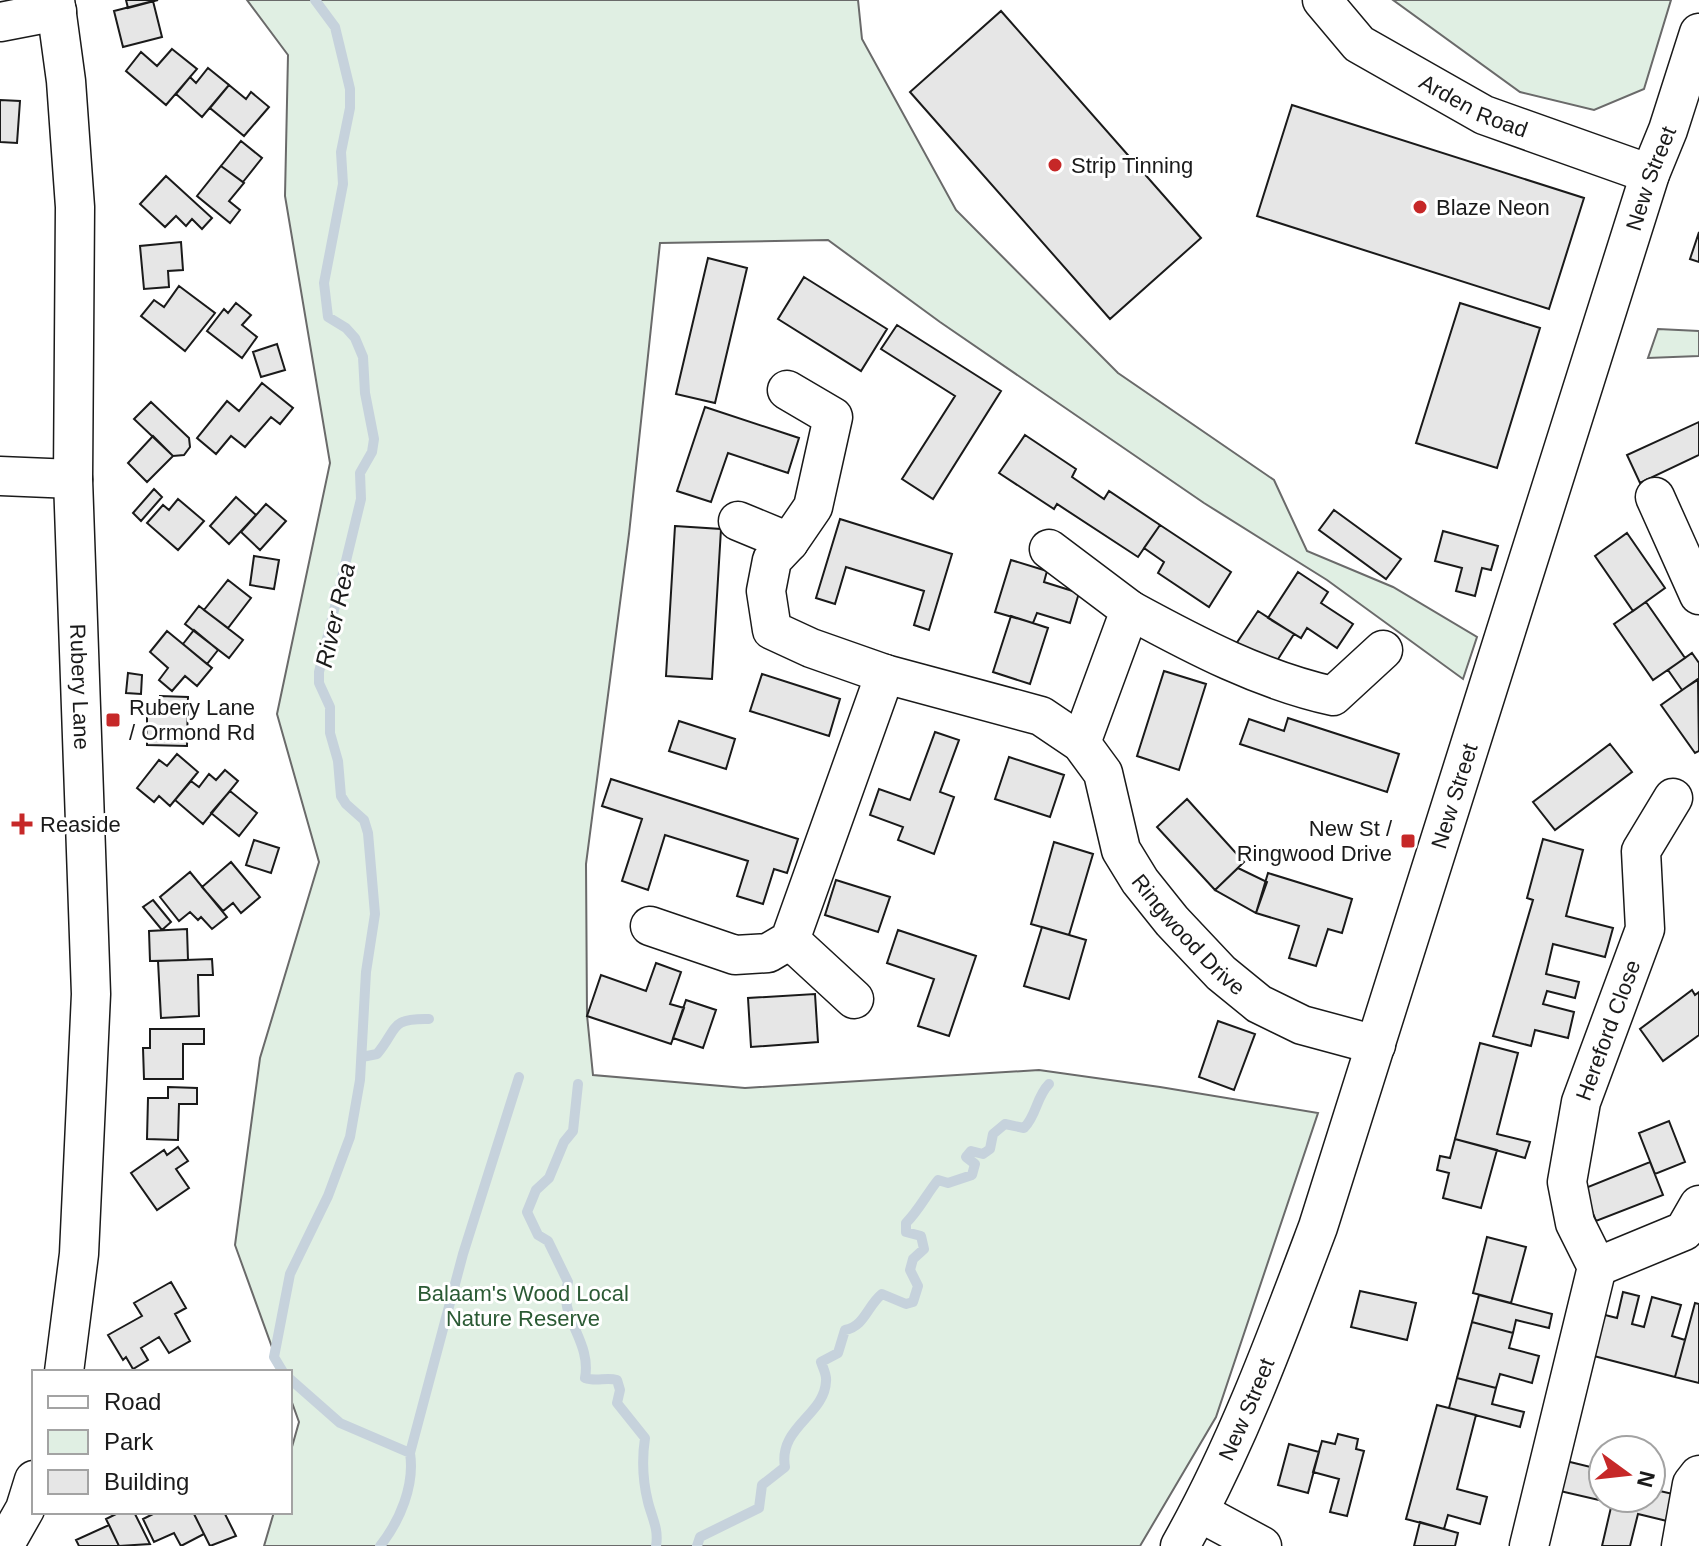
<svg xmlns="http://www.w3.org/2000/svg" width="1699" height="1546" viewBox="0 0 1699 1546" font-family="Helvetica,sans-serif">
  <rect width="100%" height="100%" fill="#fff"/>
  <path fill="#e0efe3" stroke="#6a6a6a" stroke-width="2" d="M247,0h611l4,39 94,171 162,163 156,107 33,71 86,36 84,50 -14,42 -136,-99 -123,-77 -264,-181 -112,-82 -168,3 -31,291 -43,330 1,151 6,60 152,13 294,-18 121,17 158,26 -102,304 -76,129h-876l10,-34h16v-58l9,-32 -9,-25v-25h-9l-46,-127 25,-187 59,-196 -42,-148 53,-251 -45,-267 3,-141z
    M1393,0h278l-27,89 -50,21 -74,-18z
    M1658,329l41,2v25l-51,2z"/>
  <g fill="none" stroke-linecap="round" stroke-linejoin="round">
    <path stroke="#c6d2dc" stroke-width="10" d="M362,1057l15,-3c21,-25 12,-36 52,-35
      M578,1084l-5,47 -9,11 -15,36 -13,12 -9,22 11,23 10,6 20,41c-11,35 24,58 17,96 11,4 21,-1 32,2l3,10 -3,13 28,35c-3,20 -2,44 3,64 4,16 11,27 8,44
      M283,1372l-9,-15 16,-83 38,-78 22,-59 10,-57 6,-108 9,-58 -7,-81 -4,-13 -18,-16 -5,-8 -3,-35 -8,-28v-26l-11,-24v-11l42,-173 -1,-26 12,-21 2,-13 -9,-46 -2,-36 -8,-19 -9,-10 -18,-11 -4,-34 19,-99 -2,-32 9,-44v-19l-15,-62 -20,-27
      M290,1379l50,44 70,30c5,32 -10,68 -30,93
      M410,1453l53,-199 56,-177
      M697,1546l3,-9 59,-29 3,-23 23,-18c-7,-40 40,-52 41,-86 1,-6 -3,-13 -5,-19l17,-9 7,-23c20,-4 22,-24 37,-36l24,10 7,-2 5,-16 -8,-16 3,-11 11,-10 -3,-13 -15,-4v-9c13,-13 20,-28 32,-43l10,3 24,-8 3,-11 -9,-7 5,-6 12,3 7,-5 3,-15 12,-10 19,4c13,-13 12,-31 25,-44"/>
  </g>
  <path fill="#e6e6e6" stroke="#1a1a1a" stroke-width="2" d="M126,0h32l-30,8z
    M153,1l9,36 -39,10 -9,-36z
    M1001,11l200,227 -91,81 -200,-227z
    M172,49l25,20 -31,36 -40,-34 15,-19 16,14z
    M208,68l21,17 -27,32 -26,-23 14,-17 6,6z
    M229,85l17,14 5,-7 18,15 -25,29 -34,-28z
    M0,100l20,1 -3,42 -17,-1z
    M1292,105l292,93 -35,111 -292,-93z
    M241,141l21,17 -19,24 -22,-16z
    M221,166l23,17 -15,18 11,9 -10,13 -33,-27z
    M166,176l46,42 -10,11 -10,-10 -6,7 -10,-10 -11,11 -25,-23z
    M1699,232v30l-9,-3z
    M181,242l2,28 -15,1 1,16 -25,2 -4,-43z
    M708,258l39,10 -32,135 -39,-9z
    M804,277l83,52 -26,42 -83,-52z
    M179,286l36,27 -30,38 -44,-35 13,-16 10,7z
    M236,303l15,12 -9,10 15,12 -15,21 -35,-27 17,-22 4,4z
    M1460,303l80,25 -43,140 -81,-25z
    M897,325l104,66 -68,108 -31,-20 53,-83 -74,-47z
    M277,344l8,26 -24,7 -8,-25z
    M262,383l31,25 -13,16 -9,-7 -26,30 -14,-11 -15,18 -19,-16 30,-37 12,10z
    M151,402l38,36 1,9 -6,8 -11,1 -39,-37z
    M705,407l94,31 -11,35 -60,-20 -17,49 -34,-11z
    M1699,422v33l-59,28 -13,-28z
    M1025,435l51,34 -4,8 32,22 5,-8 51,34 -22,32 -81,-53 -3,5 -55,-36z
    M153,436l20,20 -26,26 -19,-19z
    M154,489l8,8 -21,24 -8,-8z
    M236,497l20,18 -27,29 -19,-18z
    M178,499l26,22 -26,29 -31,-27 16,-18 6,5z
    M266,504l20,17 -26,29 -19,-18z
    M1334,510l67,49 -15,20 -67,-49z
    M840,519l112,35 -23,76 -15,-5 10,-34 -78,-24 -11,37 -19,-6z
    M1160,525l71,47 -22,35 -51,-34 6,-11 -20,-14z
    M675,526l46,3 -9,150 -46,-3z
    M1443,531l55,15 -7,24 -9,-2 -7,28 -19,-5 6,-23 -27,-7z
    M1627,533l38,55 -32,23 -38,-55z
    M254,556l25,4 -5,29 -24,-4z
    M1011,560l36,11 -3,11 35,11 -9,30 -33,-10 -4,10 -38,-11z
    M1298,572l30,20 -7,11 32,21 -16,24 -30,-20 -6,10 -33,-20z
    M228,580l23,18 -23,30 -24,-18z
    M1646,602l39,56 -32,22 -39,-56z
    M199,606l44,34 -14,18 -44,-34z
    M1258,611l36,23 -21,33 -37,-23z
    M1011,616l37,12 -18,56 -37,-12z
    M194,630l24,20 -11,14 -24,-20z
    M167,631l45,37 -15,18 -12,-10 -13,15 -13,-11 9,-12 -18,-16z
    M1692,653l7,10v16l-17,11 -14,-20z
    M1164,671l42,13 -27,86 -42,-14z
    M128,673l14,2 -1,19 -15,-1z
    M762,674l78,25 -11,37 -79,-25z
    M1698,679l1,72 -4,2 -34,-48z
    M160,696l28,1 -1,49 -40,-1v-31h12z
    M1288,718l111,36 -12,38 -147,-48 9,-25 35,12z
    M679,721l56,18 -9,30 -57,-18z
    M935,732l24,8 -19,52 14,5 -20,57 -36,-14 5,-13 -33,-12 9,-26 31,11z
    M1610,744l22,28 -77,58 -22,-28z
    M177,754l21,18 -28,34 -11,-10 -5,6 -17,-14 22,-28 8,6z
    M1009,757l55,18 -14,42 -55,-18z
    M225,770l13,11 -35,43 -28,-24 16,-19 8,6 10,-13 7,6z
    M611,779l187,60 -11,34 -13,-4 -11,35 -26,-8 11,-35 -83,-26 -17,55 -26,-9 20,-62 -40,-13z
    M230,791l27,22 -18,23 -28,-23z
    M1187,799l57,63 -29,28 -58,-63z
    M1543,839l40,11 -17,66 47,12 -8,29 -52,-13 -7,30 33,8 -4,16 -28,-7 -4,13 31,8 -6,26 -33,-8 -4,16 -38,-10 40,-136 -6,-2z
    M254,840l25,8 -8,25 -25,-8z
    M1054,842l39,12 -24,81 -38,-11z
    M231,862l29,35 -19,16 -8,-10 -10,8 -21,-24z
    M1238,868l29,14 -11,31 -41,-23z
    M190,872l37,45 -15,12 -11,-12 -3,3 -8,-8 -11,9 -19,-24z
    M1268,873l84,26 -10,34 -14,-4 -12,37 -27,-8 10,-32 -43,-13z
    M836,880l54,17 -12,35 -53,-17z
    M153,900l18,22 -9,8 -19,-23z
    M1042,927l44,13 -17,59 -45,-13z
    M187,929l1,31 -38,1 -1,-30z
    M898,930l78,26 -27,80 -31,-10 16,-47 -47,-16z
    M212,959l1,16h-15l1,41 -38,2 -3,-57z
    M656,963l25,9 -11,32 14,4 -13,36 -84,-28 14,-41 45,16z
    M1692,990l3,5 4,-3v43l-36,26 -23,-32z
    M815,994l3,48 -67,5 -3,-49z
    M686,1000l30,10 -13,38 -30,-10z
    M1218,1021l37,13 -21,56 -35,-13z
    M150,1029h54v15h-21v35h-39l-1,-31h7z
    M1480,1043l38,10 -21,81 33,8 -5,16 -70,-19z
    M168,1087l29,1v16h-18l-1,36 -31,-1 1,-41h20z
    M1669,1121l16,41 -30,12 -16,-41z
    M1455,1139l42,11 -16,58 -38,-10 6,-25 -12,-3 3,-14 10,2z
    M178,1147l10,14 -12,8 13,19 -32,22 -26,-37 33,-23 3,5z
    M1650,1162l13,33 -67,26 -13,-32z
    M1487,1237l39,10 -15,56 -38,-10z
    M171,1282l15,26 -11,6 15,27 -21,12 -10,-16 -18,11 7,12 -15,9 -7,-12 -3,3 -15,-25 34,-19 -8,-13z
    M1360,1291l56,12 -9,37 -56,-13z
    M1623,1292l16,4 -7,28 12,3 8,-30 29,8 -9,31 13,4 -10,37 -85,-22 11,-41 16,4z
    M1479,1295l73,19 -3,14 -33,-8 -3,13 -41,-11z
    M1695,1303l4,1v79l-24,-6z
    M1472,1322l41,11 -4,15 30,8 -7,27 -32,-9 -4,14 -39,-10z
    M1457,1378l39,10 -4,16 32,8 -4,15 -71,-19z
    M1437,1405l39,10 -19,74 30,8 -7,27 -32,-9 -4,14 -38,-10z
    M1338,1434l20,5 -2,10 8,2 -17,65 -17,-4 9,-33 -26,-7 9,-31 13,3z
    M1289,1444l30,8 -11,41 -30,-8z
    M1566,1461l37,9v28h48v-9l22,5 -6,27 -29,-7 -8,32h-28l10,-43 -52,-12z
    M120,1512h14l16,32 -31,2 -13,-27z
    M157,1512h36l11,22 -23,12 -7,-13 -20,9 -11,-23z
    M193,1512h31l12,24 -26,10z
    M1420,1522l38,11 -3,13h-41z
    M109,1525l10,21h-40l-3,-6z"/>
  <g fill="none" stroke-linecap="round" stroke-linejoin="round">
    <g stroke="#1a1a1a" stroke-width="41">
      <g id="minor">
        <path id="s1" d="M55,0l11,81 9,126 -2,272 18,515 -12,260 -15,118"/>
        <path id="s2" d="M1322,0l37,44 125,71 166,59"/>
        <path d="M0,22l57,-11"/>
        <path id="s3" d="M787,390l46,27 -20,90 -24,35 -17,18 -6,31 6,39 39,18 74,26 156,42 40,27 22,30 18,77 19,31 32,40 49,52 38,31 43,21 74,20"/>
        <path d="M0,476l73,3"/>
        <path d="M1655,497l44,98"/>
        <path d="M738,521l51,21"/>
        <path d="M1049,549l81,61 -49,133"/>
        <path d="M1130,610c66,36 131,70 203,86l50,-46"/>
        <path d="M650,926l85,29 33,-2 22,-13 95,-266"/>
        <path d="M790,940l64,59"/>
        <path d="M1597,1267l87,-36 15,-26"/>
        <path d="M1199,1512l63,34"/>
        <path d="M4,1546l21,-37 9,-29"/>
        <path id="s4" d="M1180,1546c57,-101 97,-210 138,-319l332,-1053 18,-44 31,-97"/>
        <path id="s5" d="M1529,1546l68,-279 -22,-44 -8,-41 14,-80 64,-173 -4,-78 32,-53"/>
        <path d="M1681,1546l11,-62 7,-9"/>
      </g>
    </g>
    <use href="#minor" stroke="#fff" stroke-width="38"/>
  </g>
  <g fill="#c62828" stroke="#fff" stroke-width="3">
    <circle cx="1055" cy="165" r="8"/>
    <circle cx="1420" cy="207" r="8"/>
    <rect x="105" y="712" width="16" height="16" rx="4"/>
    <path d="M18 812h8v8h8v8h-8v8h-8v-8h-8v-8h8z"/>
    <rect x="1400" y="833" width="16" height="16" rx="4"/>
  </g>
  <g text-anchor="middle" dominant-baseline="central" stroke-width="6" stroke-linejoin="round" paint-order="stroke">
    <g font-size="22" fill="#1a1a1a" stroke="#fff">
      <text stroke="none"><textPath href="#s2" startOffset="188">Arden Road</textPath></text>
      <text stroke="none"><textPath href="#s4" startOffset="1448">New Street</textPath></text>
      <text stroke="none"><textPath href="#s1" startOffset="688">Rubery Lane</textPath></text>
      <text stroke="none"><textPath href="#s4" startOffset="800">New Street</textPath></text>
      <text stroke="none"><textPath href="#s3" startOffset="840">Ringwood Drive</textPath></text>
      <text stroke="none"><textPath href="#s5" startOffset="536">Hereford Close</textPath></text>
      <text stroke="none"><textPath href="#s4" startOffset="152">New Street</textPath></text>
    </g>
    <g font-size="22" fill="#1a1a1a" stroke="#fff" text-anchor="start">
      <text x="1071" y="165">Strip Tinning</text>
      <text x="1436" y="207">Blaze Neon</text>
      <text x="129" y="707">Rubery Lane<tspan x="129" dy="25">/ Ormond Rd</tspan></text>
      <text x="40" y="824">Reaside</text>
      <text x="1392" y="828" text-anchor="end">New St /<tspan x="1392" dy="25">Ringwood Drive</tspan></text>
    </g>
    <g font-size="22" fill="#2b5a34" stroke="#fff">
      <text x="523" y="1293">Balaam's Wood Local<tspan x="523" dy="25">Nature Reserve</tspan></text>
    </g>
    <g font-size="24" font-style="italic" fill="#1a1a1a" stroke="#fff">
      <text transform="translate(335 615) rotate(-77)">River Rea</text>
    </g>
  </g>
  <rect x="32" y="1370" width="260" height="144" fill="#ffffff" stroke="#a3a3a3" stroke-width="2"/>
  <rect x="48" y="1396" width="40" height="12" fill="#ffffff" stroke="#a3a3a3" stroke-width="2"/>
  <text x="104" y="1410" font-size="24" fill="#1a1a1a">Road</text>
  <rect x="48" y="1430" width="40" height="24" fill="#e0efe3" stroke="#a3a3a3" stroke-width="2"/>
  <text x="104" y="1450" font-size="24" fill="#1a1a1a">Park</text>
  <rect x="48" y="1470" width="40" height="24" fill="#e6e6e6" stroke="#a3a3a3" stroke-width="2"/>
  <text x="104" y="1490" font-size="24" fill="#1a1a1a">Building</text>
  <g transform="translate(1627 1474) rotate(105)"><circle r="38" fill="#ffffff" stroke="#a3a3a3" stroke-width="2"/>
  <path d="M0-6L14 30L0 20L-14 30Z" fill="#c62828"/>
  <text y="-12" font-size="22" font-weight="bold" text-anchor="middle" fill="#1a1a1a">N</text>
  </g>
</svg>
